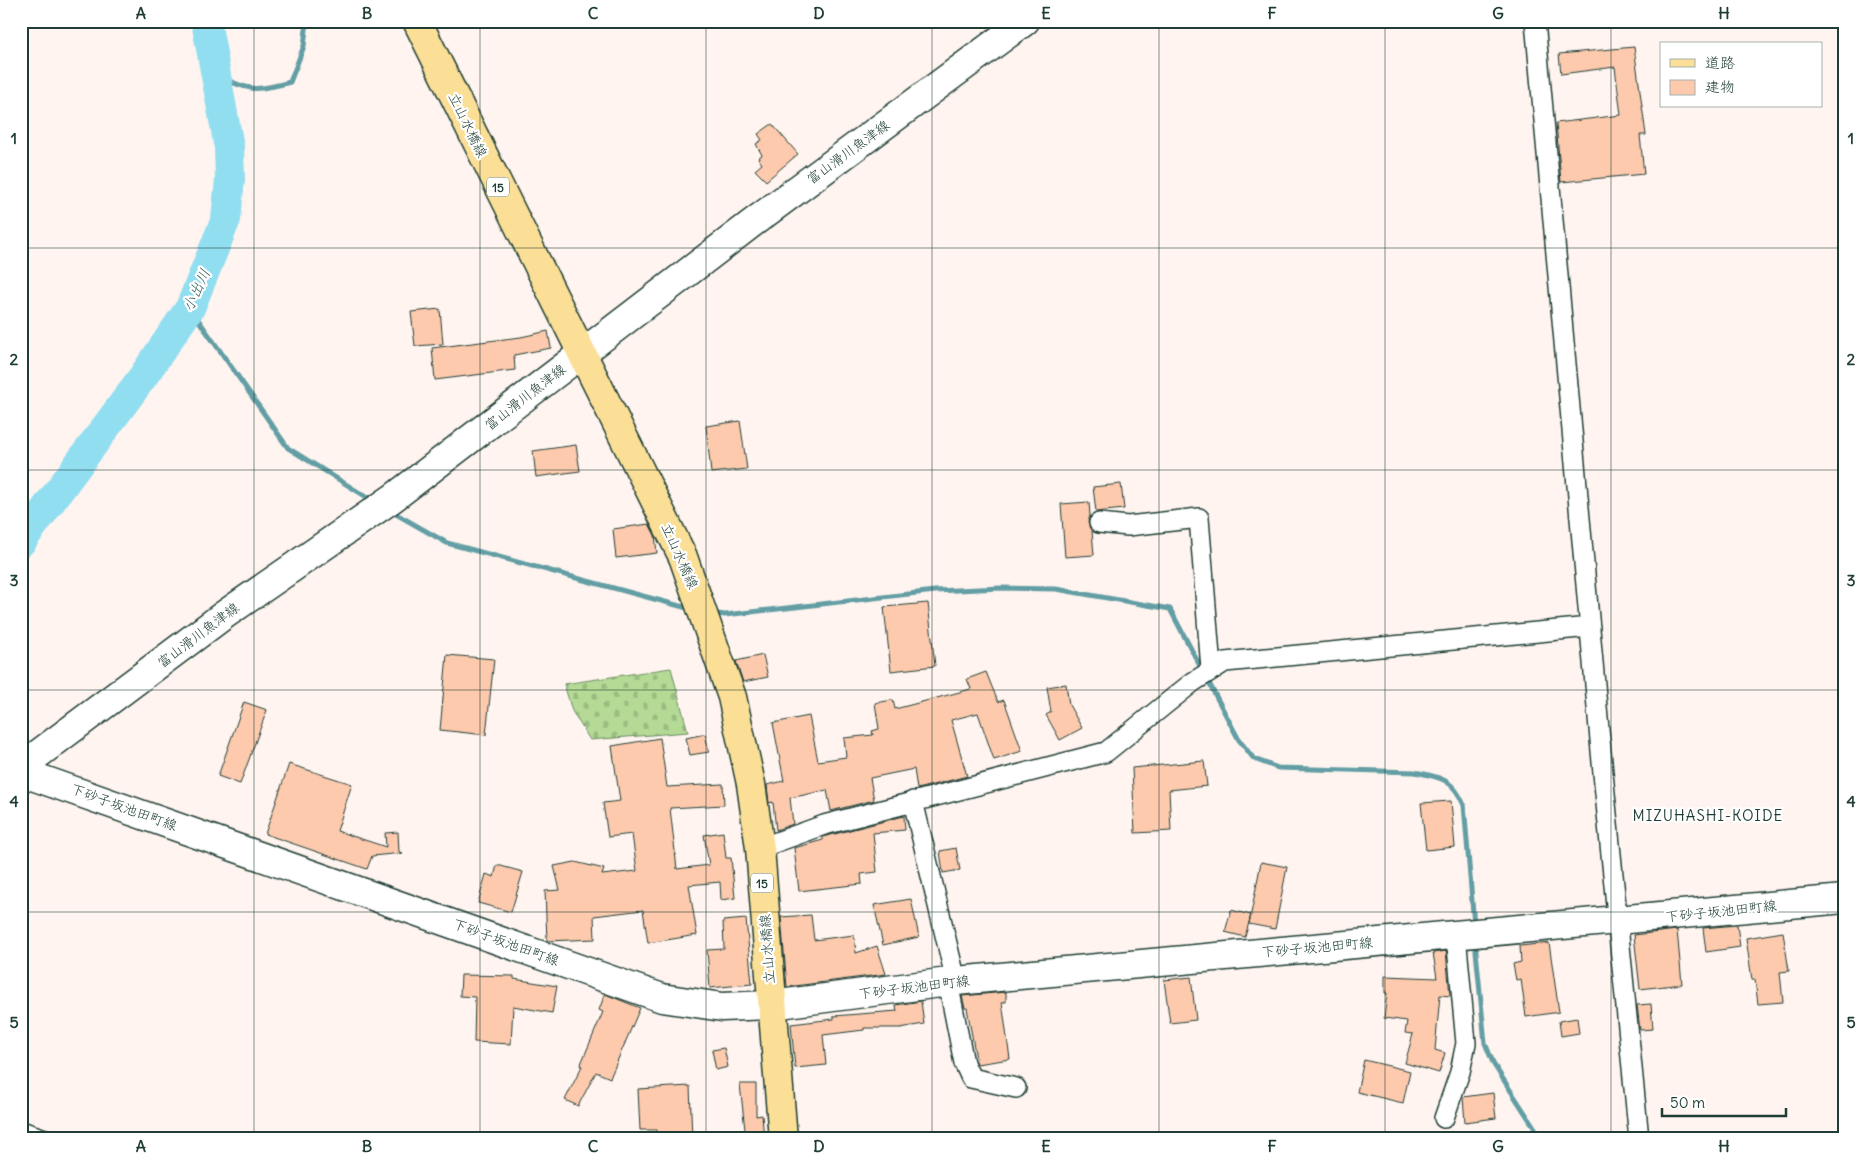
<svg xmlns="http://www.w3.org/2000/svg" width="1865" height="1160" viewBox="0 0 1865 1160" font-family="Delius,'Klee One',sans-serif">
  <defs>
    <pattern id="cemetery-stones" width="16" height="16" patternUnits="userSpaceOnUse" patternTransform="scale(1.25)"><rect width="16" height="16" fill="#b4da95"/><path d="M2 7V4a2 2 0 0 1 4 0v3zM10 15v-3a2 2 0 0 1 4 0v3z" fill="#9abc81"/></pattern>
  </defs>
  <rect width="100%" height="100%" fill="#fff4ef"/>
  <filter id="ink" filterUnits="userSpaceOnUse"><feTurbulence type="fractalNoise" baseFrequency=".02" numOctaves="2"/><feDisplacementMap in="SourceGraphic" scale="10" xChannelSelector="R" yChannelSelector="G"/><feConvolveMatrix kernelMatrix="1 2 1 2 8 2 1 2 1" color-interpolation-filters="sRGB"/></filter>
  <g filter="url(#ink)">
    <path fill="url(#cemetery-stones)" stroke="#6a8c64" d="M671,668l17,64 -98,8 -18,-29 -8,-27z"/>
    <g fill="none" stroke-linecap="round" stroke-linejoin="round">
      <path stroke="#639ea5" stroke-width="5" d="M217,75c32,16 38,17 73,7l14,-36 3,-25
        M190,308l98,140 85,53
        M389,510l58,33 244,66
        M711,613l14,2 210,-24 66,-3 55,1 114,20 69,131 15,19 24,9 137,4c26,5 38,7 49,33l10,120
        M1475,941l10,102 9,22 48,74"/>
      <path stroke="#91def1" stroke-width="30" d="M21,542l121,-164 48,-70 36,-89 4,-40 -1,-32 -23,-126"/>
    </g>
    <path fill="#fdcaae" stroke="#1f3d34" d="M1634,47l12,88h-6l4,39 -83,8 -5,-59 65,-8 -6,-48 -54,7 -2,-20z
      M772,124l26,30 -32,27 -11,-11 7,-6 -4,-6 4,-3 -6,-11 6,-4 -4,-6z
      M440,309l3,35 -28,2 -4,-34z
      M548,331l3,17 -37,7 1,15 -80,10 -3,-32 89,-11z
      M740,421l7,48 -36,4 -5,-47z
      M576,445l4,26 -44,6 -3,-26z
      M1121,484l3,25 -28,3 -3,-25z
      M1089,502l1,14 -2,6 4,9 2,24 -29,2 -4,-53z
      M649,524l6,11 2,18 -41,5 -3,-29z
      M928,603l7,63 -44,5 -7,-64z
      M447,655l47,4 -8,76 -46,-5z
      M763,655l5,22 -25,5 -7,-21z
      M986,672l12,30 6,-2 18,51 -28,9 -16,-47 -27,7 16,56 -50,13 -3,-20 -44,9 4,22 -43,11 -4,-21 -37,8 3,26 -17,6 -3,-28 -4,1 -2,-18 17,-4 -11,-58 36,-7 9,45 28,-4 -2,-19 29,-3 -1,-4 7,-2 -4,-26 18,-3 2,9 76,-20 -4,-10z
      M1066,684l3,21 13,23 -22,12 -14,-25 5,-3 -4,-25z
      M244,702l23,8 -27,74 -22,-8z
      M705,734l4,18 -19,3 -4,-17z
      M660,738l7,49 56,-3 1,21 -54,3 7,61 32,-4 -5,-30 19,-3 3,26h5l4,40 -14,2 -1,-18 -31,3 8,50 -49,8 -5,-33 -49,6 1,23 -48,2 -2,-50 15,-1 -6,-24 21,-4 29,7 -2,6 35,-4 -5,-37 -24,3 -5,-34 17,-2 -8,-55z
      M1204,761l3,25 -38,4 2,41 -36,2 -3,-65z
      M289,764l63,20 -15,47 49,16 -1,-14 13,-1 1,20 4,1 -31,3 -5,13 -102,-35z
      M1451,801l4,46 -29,3 -5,-47z
      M904,816l1,14 -32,3 4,39 -16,2 1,10 -63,7 -5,-43 29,-8v-3l4,-1z
      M956,848l4,22 -17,3 -3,-22z
      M1261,862l26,5 -12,62 -26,-5z
      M497,865l26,7 -12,40 -33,-9 8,-29 8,3z
      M911,899l8,38 -36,8 -9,-40z
      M1231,910l20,5 -6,22 -20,-5z
      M811,915l3,25 40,-5 2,18 21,-7 9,28 -99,13 -6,-70z
      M746,919l6,65 -42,4 -3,-38 17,-1 -1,-28z
      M1737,925l3,22 -34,5 -3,-24z
      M1677,930l5,54 -42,5 -6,-54z
      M1783,932l6,39 -9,1 3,30 -25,2 -3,-24h-3l-6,-42z
      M1549,943l10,69 -33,5 -5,-38 -5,1 -3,-16 8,-2 -1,-16z
      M1446,951l4,45 -10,-1 -5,55 10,3 -6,20 -34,-10 8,-29 -8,-1 2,-12 -23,-3 3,-25h-2v-17l52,2 -4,-25z
      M461,975l53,1v3l43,7 -5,27 -39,-7 -2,38 -37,-2 1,-45 -15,-1z
      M1191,977l5,43 -26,3 -6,-43z
      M1006,992v10h-4l8,57 -33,5 -10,-56h-2l-3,-12z
      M605,994l35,14 -30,70 -14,-6 -18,34 -13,-6 17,-34h-2l23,-54 -4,-2z
      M921,1001l3,23 -24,4h-36v2l-41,5 3,30 -31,3 -4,-44 43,-5v-3l63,-5 -1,-6z
      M1651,1004l2,25 -13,1 -3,-25z
      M1577,1018l2,15 -18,3 -2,-15z
      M724,1048l4,19 -12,3 -4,-20z
      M1364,1060l46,11 -7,32 -46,-11z
      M740,1084h16v32l6,-1 2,24h-18z
      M690,1086l2,53h-35v-9h-17l-2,-41z
      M1493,1093l3,25 -31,4 -2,-25z"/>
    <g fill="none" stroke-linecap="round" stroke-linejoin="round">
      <g stroke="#1f3d34" stroke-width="22">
        <path id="street" d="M1535,21l68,752 36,366
          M1099,523l29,3 71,-8 12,151
          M913,801l43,180
          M760,848l64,-23 282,-73 87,-70 32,-20 365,-35
          M948,982l16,81 7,15 45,10
          M1444,1118l16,-46 6,-29 -10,-108
          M21,1131l24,8"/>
      </g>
      <g stroke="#1f3d34" stroke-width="31">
        <path id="secondary" d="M21,767l203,-152 169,-117 358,-274 274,-203
          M21,772l641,226 60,9 50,-2 184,-24 888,-82"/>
      </g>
      <g stroke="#1f3d34" stroke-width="31">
        <path id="primary" d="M417,21l266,536 49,140 19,87 9,64 23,291"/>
      </g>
      <use href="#street" stroke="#fff" stroke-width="19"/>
      <use href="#secondary" stroke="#fff" stroke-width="28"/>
      <use href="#primary" stroke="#fbdf96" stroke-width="28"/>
    </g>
  </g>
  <path fill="none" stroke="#1f3d34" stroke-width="1" stroke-opacity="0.55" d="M254,21v1118M480,21v1118M706,21v1118M932,21v1118M1159,21v1118M1385,21v1118M1611,21v1118M21,248h1823M21,470h1823M21,690h1823M21,912h1823"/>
  <g text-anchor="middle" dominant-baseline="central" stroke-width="4.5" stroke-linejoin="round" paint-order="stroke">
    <g fill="#fff" stroke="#627771" stroke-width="1">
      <rect x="487" y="177.5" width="22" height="19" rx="4"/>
      <rect x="751" y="873.5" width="22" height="19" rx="4"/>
    </g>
    <g font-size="12" font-weight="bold" fill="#1f3d34">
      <text x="498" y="187">15</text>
      <text x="762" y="883">15</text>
    </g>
    <g font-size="14" fill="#1f3d34" stroke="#fff">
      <text transform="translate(468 125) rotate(64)">立山水橋線</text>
      <text transform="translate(848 152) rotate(-36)">富山滑川魚津線</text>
      <text transform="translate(525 397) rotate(-38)">富山滑川魚津線</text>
      <text transform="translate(680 556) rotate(66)">立山水橋線</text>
      <text transform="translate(198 635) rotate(-37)">富山滑川魚津線</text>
      <text transform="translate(124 807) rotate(20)">下砂子坂池田町線</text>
      <text transform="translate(1721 911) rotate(-6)">下砂子坂池田町線</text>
      <text transform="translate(506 942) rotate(20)">下砂子坂池田町線</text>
      <text transform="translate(1317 947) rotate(-5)">下砂子坂池田町線</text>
      <text transform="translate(767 949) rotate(-94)">立山水橋線</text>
      <text transform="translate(914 987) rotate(-7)">下砂子坂池田町線</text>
    </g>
    <g font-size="15" font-style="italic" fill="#365d5a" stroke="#fff">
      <text transform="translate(196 290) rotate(-65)">小出川</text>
    </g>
    <g font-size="15" letter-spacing="1" fill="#1f3d34" stroke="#fff">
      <text x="1708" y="815">MIZUHASHI-KOIDE</text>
    </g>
  </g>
  <rect width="1865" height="1160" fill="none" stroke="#fff" stroke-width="55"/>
  <rect x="1660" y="42" width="162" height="65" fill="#ffffff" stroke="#a5b1ae"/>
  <rect x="1670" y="59" width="25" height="8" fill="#fbdf96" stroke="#a5b1ae"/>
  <text x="1705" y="68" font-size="15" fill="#1f3d34">道路</text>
  <rect x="1670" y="80" width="25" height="15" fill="#fdcaae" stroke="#a5b1ae"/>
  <text x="1705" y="92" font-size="15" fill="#1f3d34">建物</text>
  <path d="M1662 1108v8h124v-8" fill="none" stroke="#1f3d34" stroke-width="2.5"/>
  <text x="1670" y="1108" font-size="15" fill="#1f3d34" stroke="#ffffff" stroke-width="4" paint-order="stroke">50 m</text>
  <rect x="28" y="28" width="1810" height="1104" fill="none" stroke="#1f3d34" stroke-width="2"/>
  <g font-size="16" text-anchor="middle" font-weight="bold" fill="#1f3d34">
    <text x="141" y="19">A</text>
    <text x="367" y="19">B</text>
    <text x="593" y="19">C</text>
    <text x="819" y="19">D</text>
    <text x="1046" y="19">E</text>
    <text x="1272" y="19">F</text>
    <text x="1498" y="19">G</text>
    <text x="1724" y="19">H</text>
    <text x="14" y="144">1</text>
    <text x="1851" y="144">1</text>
    <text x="14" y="365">2</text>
    <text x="1851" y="365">2</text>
    <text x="14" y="586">3</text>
    <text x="1851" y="586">3</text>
    <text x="14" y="807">4</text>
    <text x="1851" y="807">4</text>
    <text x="14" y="1028">5</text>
    <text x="1851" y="1028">5</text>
    <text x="141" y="1152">A</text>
    <text x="367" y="1152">B</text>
    <text x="593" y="1152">C</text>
    <text x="819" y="1152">D</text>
    <text x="1046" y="1152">E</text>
    <text x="1272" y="1152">F</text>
    <text x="1498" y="1152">G</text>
    <text x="1724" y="1152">H</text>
  </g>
</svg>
